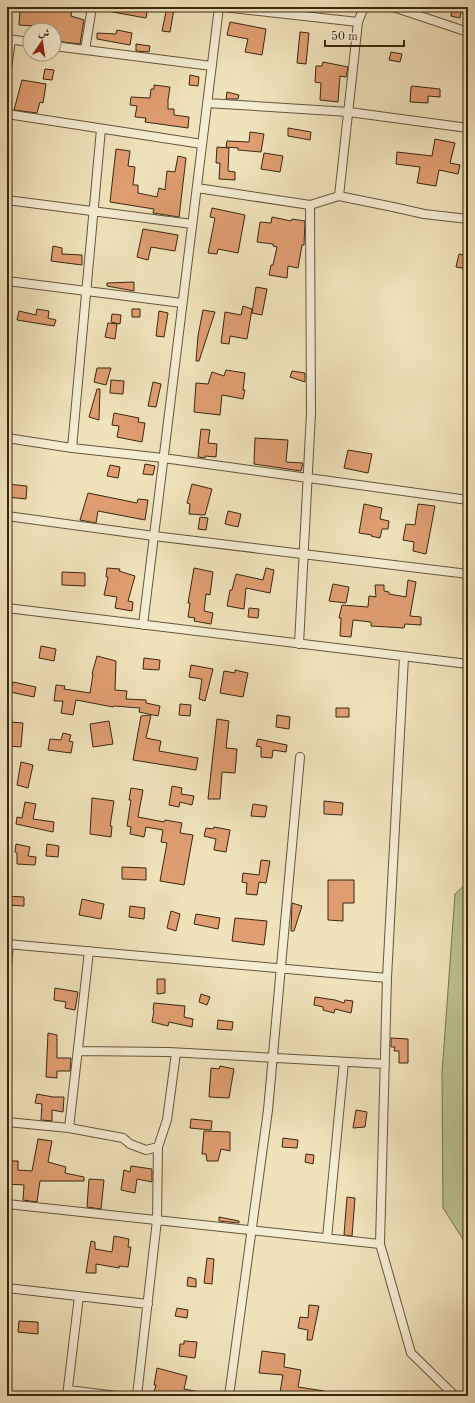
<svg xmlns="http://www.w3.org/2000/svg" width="475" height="1403" viewBox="0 0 475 1403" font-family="'Old Standard TT',Amiri,serif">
  <rect width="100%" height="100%" fill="#f0e3bc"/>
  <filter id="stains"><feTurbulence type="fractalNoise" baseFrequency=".005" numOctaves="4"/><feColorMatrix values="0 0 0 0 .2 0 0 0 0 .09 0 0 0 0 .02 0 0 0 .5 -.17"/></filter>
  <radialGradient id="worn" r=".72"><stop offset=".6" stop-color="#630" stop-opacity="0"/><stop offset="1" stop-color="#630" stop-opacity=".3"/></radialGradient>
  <path fill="#bbc38f" stroke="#7a7550" d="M468,882v365l-25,-39 -1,-135 13,-179z"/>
  <path fill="#e09e72" stroke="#392710" d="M34,7h38l-1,9 13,4 -4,24 -26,-3v-11h-20v-4l-15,-1 1,-15 14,1z
    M107,7h41l-2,11 -39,-7z
    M167,7l7,2 -4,23 -8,-1z
    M452,7h10l-2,11 -9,-2z
    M230,22l36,7 -4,26 -17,-3 3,-13 -21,-4z
    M117,30l15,3 -2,12 -33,-6v-6l19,1z
    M300,32l9,1 -3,31 -9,-1z
    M136,44l14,2 -1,6 -13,-1z
    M391,52l11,2 -2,8 -11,-2z
    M323,62l25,5 -2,10 -6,-1 -2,26 -18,-2 1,-17 -6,-1 1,-16h6z
    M45,69l9,1 -2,10 -9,-1z
    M190,75l9,2 -1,9 -9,-1z
    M22,80l24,4 -3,19 -3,-1 -3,11 -23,-3z
    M154,85l16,2 -2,13v9h6v6l15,2 -1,11 -43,-6 1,-4 -11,-1 2,-11 -7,-1 1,-8 19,1 1,-9h3z
    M412,86l28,3v8l-12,-1v7l-18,-1 1,-15z
    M227,92l12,3 -1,4h-12z
    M288,128l23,4 -1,8 -22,-4z
    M250,132l14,2 -3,18 -23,-2v-2l-12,-1 1,-6 22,1z
    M435,139l20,4 -5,20 10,2 -2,9 -19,-4 -3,16 -19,-3 3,-16 -24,-3 1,-12 35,4z
    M217,147l12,1 -1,23 7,1v8l-16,-1 1,-16h-4z
    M116,149l14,2 -2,15 7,1 -2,18h5v8l19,4 2,-9 6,2 2,-19 8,1 3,-16 8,2 -7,59 -26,-4 1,-4 -44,-7z
    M264,153l19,3 -3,16 -19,-3z
    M212,208l33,7 -7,38 -20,-4 -1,5 -9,-1 7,-35 -5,-1z
    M272,217l19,4 1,-2 13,2 -1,24h-2l-4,23 -10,-2 -1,12 -18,-3 2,-10h2l4,-18 -4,-1v-2l-16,-2 3,-20 11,1z
    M143,229l35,6 -3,16 -24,-4 -3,13 -11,-3z
    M53,246l9,2v6l20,1v10l-31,-4z
    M459,254l9,2v13l-12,-2z
    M134,282v9l-27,-5v-3z
    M256,287l11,2 -5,26 -10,-2z
    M243,306l9,3 -5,30 -17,-3 -1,8 -8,-1 4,-31 16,3z
    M37,309l12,2 -1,7 8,2 -2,6 -37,-6 2,-9 17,4z
    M132,309h8v8h-8z
    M203,310l12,2 -16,49h-3l2,-25z
    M159,311l9,2 -4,24 -8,-1z
    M112,314l9,1 -1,9 -9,-2z
    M108,323l9,1 -2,15 -10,-2z
    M97,368h14l-5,17 -12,-3z
    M226,370l19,3 -2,17h2l-2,9 -21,-4 -2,20 -26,-3 2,-29 12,1 4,-12 12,4z
    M292,371l13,2v9l-15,-5z
    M111,380l13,1 -1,13 -13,-1z
    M153,382l8,2 -5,23 -8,-1z
    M97,389h3l-1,31 -10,-3z
    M114,413l25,5 -1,4 7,1 -3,19 -25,-5 2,-11 -7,-1z
    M201,429l9,1 -2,13 9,1 -1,13 -11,-1v2l-7,-1z
    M255,438l33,2 -2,22 17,1 -2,8 -47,-7z
    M348,450l24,4 -4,19 -24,-5z
    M145,464l10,2 -2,9 -10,-1z
    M110,465l10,2 -2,11 -11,-2z
    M7,484l20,2 -1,13 -19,-2z
    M192,484l20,5 -7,26 -16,-1 1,-10 -3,-1z
    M88,493l49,10 1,-4 10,1 -3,20 -47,-9 -2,12 -16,-3z
    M364,504l18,4 -2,11 9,2 -1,8h-6l-2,9 -9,-2 1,-1 -13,-2z
    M418,504l17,2 -9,48 -13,-3 1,-9 -11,-2 3,-16 9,1z
    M228,511l13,3 -3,13 -13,-3z
    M200,517l8,1 -2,12 -8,-1z
    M107,568l13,1 -1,2 16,5 -7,25 5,1 -1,9 -17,-3 2,-11 -13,-2 4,-18h-2z
    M194,568l19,4 -3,23 -4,-1 -2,17 9,2 -2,11 -17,-3 1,-3 -7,-1 2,-14h-2z
    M266,568l8,2 -4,23 -24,-5 -2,21 -17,-3 3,-16h2l4,-16 27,6z
    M62,572l23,1v13l-23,-1z
    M408,580l8,2 -6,34 11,1v8l-16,-1 -1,4 -33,-2v-4l-18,-2 -2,17 -11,-1 1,-18h-2l3,-13 26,2 1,-11 7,1 -1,-12h9v6l5,1v2l17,3z
    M333,584l16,3 -3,16 -17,-2z
    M249,608l10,1 -1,9 -10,-1z
    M41,646l15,3 -2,12 -15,-3z
    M97,656l19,5 -1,29 12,1 -1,8 20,1v3l14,3 -2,10 -19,-4 1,-4 -26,-2 -1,1 -37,-7 -3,15 -12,-2 2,-12h-9l2,-16 9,1 -1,3 26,4 3,-19h-1z
    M144,658l16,2 -1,10 -16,-1z
    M191,665l22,4 -8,32 -6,-2 3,-20 -13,-2z
    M235,670l13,3 -5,24 -23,-4 4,-22 11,2z
    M13,682l23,5 -2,10 -24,-5z
    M180,704l11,1 -1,11 -11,-1z
    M336,708h13v9h-13z
    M151,715l-5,23 15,3 -2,10 39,7 -2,12 -63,-10 8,-44z
    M277,715l13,2 -1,12 -13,-2z
    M217,719l12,2 -3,27 11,1 -2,24 -13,-1 -2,27h-12z
    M109,721l4,23 -20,3 -3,-23z
    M10,722l13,1 -2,24 -12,-1z
    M63,733l8,2 -2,6 4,1 -2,11 -23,-3 2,-11 11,1z
    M258,739l29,6 -1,7 -13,-2 -1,8 -11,-1v-10l-5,-1z
    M21,762l12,3 -5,23 -11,-3z
    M172,786l10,2 -1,6 13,2 -2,9 -12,-3 -1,5 -10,-2z
    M131,788l12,2 -5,27 26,5 1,-2 17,3 -2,10 13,2 -9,50 -24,-4 7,-38 -6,-1 2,-12 -17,-3 -2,10 -14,-3 1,-7 -4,-1 4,-26h-2z
    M92,798l22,3 -4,25h2l-1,11 -21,-3z
    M324,801l19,2 -1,12 -18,-1z
    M25,802l11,2 -3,15 21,3 -1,10 -37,-8 1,-7 5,1z
    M253,804l14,2 -2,11 -14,-1z
    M214,827l16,3 -4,22 -12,-2 2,-11 -12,-3 2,-8 7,1z
    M16,844l14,3 -2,9 8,1 -1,8 -18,-1v-11l-2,-1z
    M47,844l12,2 -1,11 -12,-1z
    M261,860l9,1 -4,22 -7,-1 -2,13 -11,-1 1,-11 -5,-1 1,-9 16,2z
    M122,867l24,1v12l-24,-1z
    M328,880h26v23h-11v18l-15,-1z
    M7,896l17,1v9l-17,-1z
    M82,899l22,5 -3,15 -22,-4z
    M292,903l10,3 -8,25h-3z
    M130,906l15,2 -1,11 -15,-2z
    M171,911l9,3 -4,17 -9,-3z
    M196,914l24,4 -2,11 -24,-5z
    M235,918l32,3 -3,24 -32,-4z
    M157,979h8v14l-8,1z
    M55,988l23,4 -3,18 -10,-2 1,-6 -12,-2z
    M201,994l9,3 -3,8 -8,-3z
    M315,997l20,3 9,3 1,-3 8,1 -2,12 -16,-4 -1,4 -11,-3v-3l-9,-2z
    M154,1003l31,3 -1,11 9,2 -1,8 -23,-5 -1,4 -16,-4 2,-11 -1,-1z
    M218,1020l15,2 -1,8 -15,-1z
    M48,1033l9,2v23h14l-1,13h-13v7l-11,-1z
    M391,1038l17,1v24h-9v-12h-5l1,-4h-4z
    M220,1066l14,3 -5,29 -20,-1 2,-29 8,1z
    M37,1094l16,3h11l-1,15 -11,-2v11l-11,-1 1,-16 -7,-1z
    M356,1110l11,2 -2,15 -12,1z
    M191,1119l21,2 -1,9 -21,-2z
    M204,1131l26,1v19l-9,-2 -3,12h-11l-1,-7h-4z
    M283,1138l15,2 -1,8 -15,-1z
    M38,1139l14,2 -4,21 18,5 -1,6 19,4v4h-44l-3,21 -14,-2 1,-15 -17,-1v-16h1v-7h10v9l14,1z
    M306,1154l8,1 -1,9 -8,-2z
    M131,1166l21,3v13l-15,-3 -2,14 -14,-3 3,-20 6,2z
    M89,1179l15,1 -3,29 -14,-2z
    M347,1197l8,1 -3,38 -8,-1z
    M219,1217l20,4v2l-20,-2z
    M114,1236l15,3 -1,8h3l-3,20 -9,-1v2l-23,-4v9h-10l5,-32 4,1v7l17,3z
    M207,1258l7,1 -2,25 -8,-1z
    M188,1277l8,2v8l-9,-1z
    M309,1305l10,1 -7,34h-5l1,-10 -10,-2 2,-11 8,1z
    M177,1308l11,2 -1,8 -12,-2z
    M19,1321l19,1v12l-20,-2z
    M184,1341l13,1 -2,16 -16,-2 1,-12h4z
    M262,1351l23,3 -1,13 17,3 -3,17 26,4v5h-21l-23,-4 3,-17 -24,-2z
    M157,1368l30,8 -3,13 16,3 -1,4h-46l3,-11h-2z"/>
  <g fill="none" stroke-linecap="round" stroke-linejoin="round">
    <g stroke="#67563b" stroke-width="10">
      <path id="minor" d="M393,7l75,25
        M358,22l6,-15
        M7,39l23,3
        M54,46l158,20
        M85,50l7,-43
        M7,68l4,-28
        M207,103l142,9 119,16
        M7,114l195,30
        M197,188l113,17 29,-9 19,-174 -135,-15
        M339,196l54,11 31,7 44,5
        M7,200l185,24
        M7,281l175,22
        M7,438l65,10 91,10 305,42
        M72,448l29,-319
        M7,516l147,20 314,38
        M7,608l461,56
        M143,625l76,-618
        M299,644l12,-231 -1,-208
        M404,657l-17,321 -7,266 31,109 44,43
        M7,944l380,34
        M7,966l2,-22
        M78,1051l91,1 216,12
        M7,1122l62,6 54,10 7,6 16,6 12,-3
        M69,1128l20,-177
        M7,1204l373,40
        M327,1238l17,-176
        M7,1288l141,16
        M68,1390l49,6
        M67,1396l12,-100
        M137,1396l20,-176 1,-73 9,-27 9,-67
        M229,1396l39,-286 32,-353"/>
    </g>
    <use href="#minor" stroke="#f5edd3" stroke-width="8"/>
  </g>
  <rect width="475" height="1403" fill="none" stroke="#f0e3bc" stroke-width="24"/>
  <rect x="8" y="8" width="459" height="1387" fill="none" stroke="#392710" stroke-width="2"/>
  <rect x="12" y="12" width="451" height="1379" fill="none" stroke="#392710"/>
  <g transform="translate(42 42) rotate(13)"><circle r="19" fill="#f5edd3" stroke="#aa9e85"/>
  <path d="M0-3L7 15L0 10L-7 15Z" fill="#8f2418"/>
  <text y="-6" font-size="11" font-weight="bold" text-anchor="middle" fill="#392710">ش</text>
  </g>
  <path d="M325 40v6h79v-6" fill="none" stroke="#392710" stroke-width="2"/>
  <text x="331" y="40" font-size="12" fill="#392710" stroke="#f5edd3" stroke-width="3" paint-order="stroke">50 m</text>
  <rect width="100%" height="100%" filter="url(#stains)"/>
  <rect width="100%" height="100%" fill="url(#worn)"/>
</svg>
